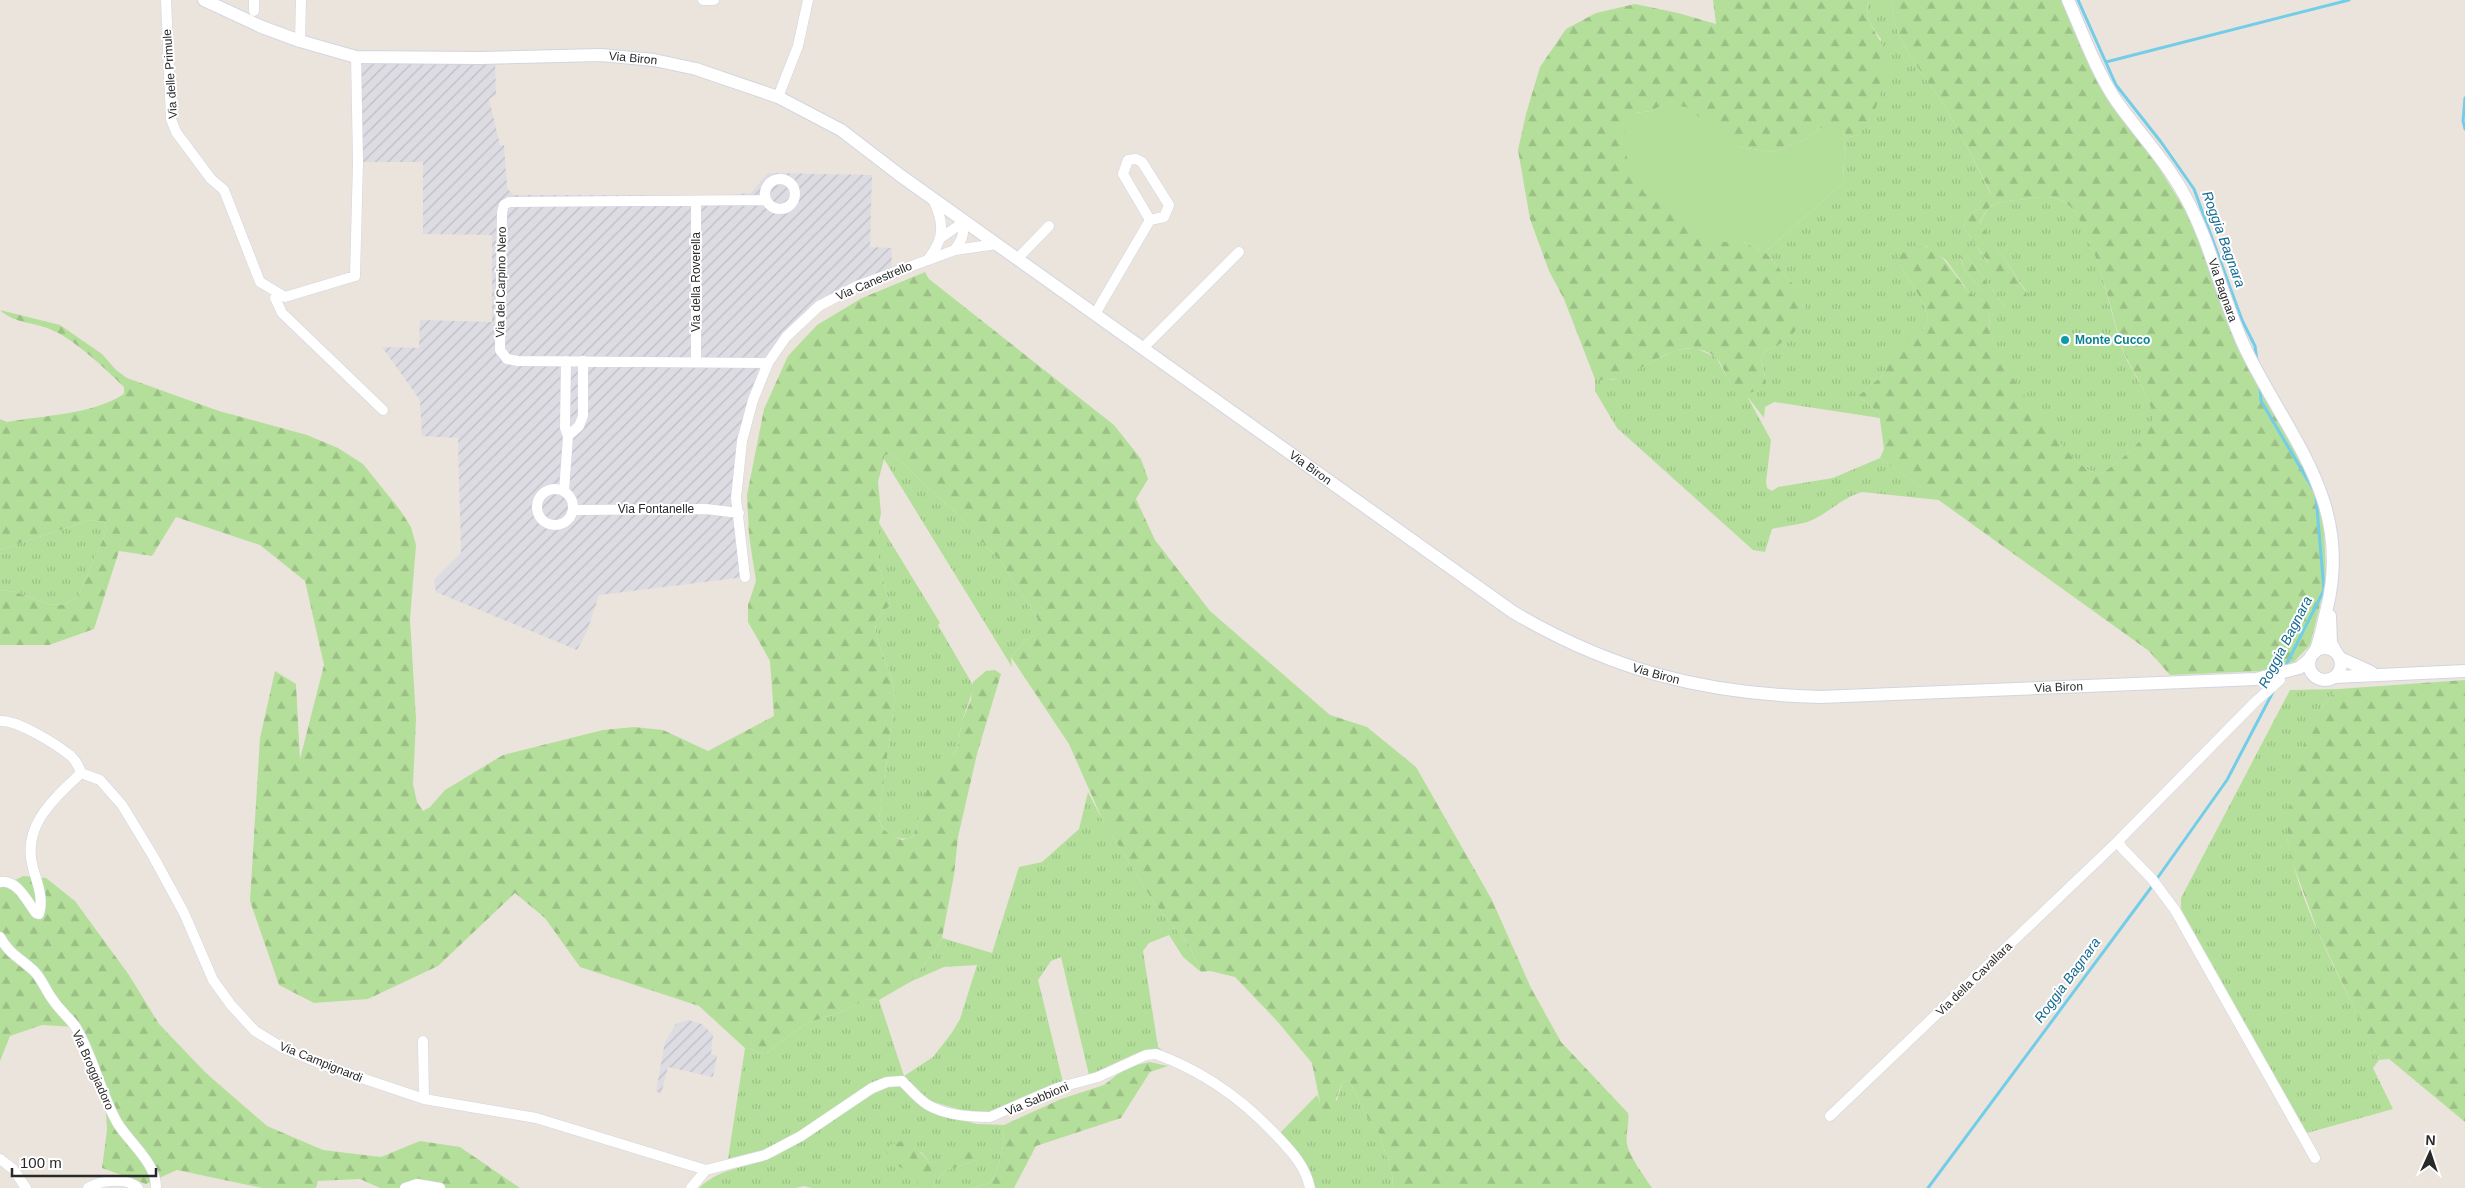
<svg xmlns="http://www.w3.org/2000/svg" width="2465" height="1188" viewBox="0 0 2465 1188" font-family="Helvetica,sans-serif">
  <defs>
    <pattern id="industrial-furrows" width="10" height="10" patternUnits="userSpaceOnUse" patternTransform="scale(1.25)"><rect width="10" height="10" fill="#dedce3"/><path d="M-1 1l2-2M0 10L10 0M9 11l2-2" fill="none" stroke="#bebdc3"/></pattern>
    <pattern id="grass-tufts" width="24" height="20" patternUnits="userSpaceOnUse" patternTransform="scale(1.25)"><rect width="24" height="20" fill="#b4df9a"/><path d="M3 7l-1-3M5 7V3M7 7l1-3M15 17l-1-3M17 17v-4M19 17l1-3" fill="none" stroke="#9bbf85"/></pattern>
    <pattern id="forest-firs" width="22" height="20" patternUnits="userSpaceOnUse" patternTransform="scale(1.25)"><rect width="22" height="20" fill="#b4df9a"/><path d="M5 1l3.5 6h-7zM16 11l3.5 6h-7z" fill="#9bbf85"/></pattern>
  </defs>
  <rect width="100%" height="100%" fill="#ebe4dc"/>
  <path fill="url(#industrial-furrows)" d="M356,57l139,1 1,37 -7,4 11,46h4l3,43 6,7h214l24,-2 17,-20 104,2 -2,72 22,1 -1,25 -72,33 -51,57 -31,115 8,99 -146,18 -12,36 -10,19 -141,-58 -2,-12 27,-27 -3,-115 -36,-2 -2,-36 -38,-53 37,1 1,-28 72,2v-87l-69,-1v-72h-65z
    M688,1020l14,4 11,11 -2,19 6,2 -4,21 -45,-10 -7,27 -5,-3 9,-49 11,-18z"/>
  <path fill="url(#grass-tufts)" d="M1869,0h24c-5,39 38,80 55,112 15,27 30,55 43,83l-9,11 -16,12 -2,10 22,32 41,41 -1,-10 -46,-67c9,-22 16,-22 38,-24 16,-2 33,-7 48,3 28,20 45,114 57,148 6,17 33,53 30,69 -4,18 -37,44 -52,54 -6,-2 -13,-3 -17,-7 -27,-19 -77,-94 -91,-124 -4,-10 -4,-20 -3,-30l16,-5 -37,-49 -9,-2 6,15 17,19 1,10 -11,-3 -27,-38 -20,-14 -26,19 24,39 4,14 -4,12 -33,27 -9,19 -24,20 21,17 1,5 -106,-16 -9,5 -1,11 -17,-22 24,44 -5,42 1,6 5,3 6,-4 55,-9 47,-20 59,42 -77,-8c-19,5 -33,21 -52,29 -11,4 -26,5 -38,8l-7,23 -12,-2 -136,-122 -22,-37v-12l18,1 63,-30 19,-2 21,9 15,27 36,3 -6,-29 5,-8 11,-4 21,-56 -33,-38 78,-69 2,-45 13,-3 23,-96c-9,-12 -18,-23 -12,-39z
    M892,454l63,58 46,50 40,62 4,7 -19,9 -15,17 1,10 -128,-208 1,-4z
    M90,520l14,2 3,8 -29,66 -15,9 -16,-1 -31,-12 -16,-2v-40z
    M879,523l61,100 -2,2 36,62 -12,34 -5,29c-20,16 -37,62 -44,87 -15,5 -30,-2 -34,-18l16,-122c-2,-27 -20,-51 -20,-76l15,-16 -11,-39z
    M2338,689l-17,19 -34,130c15,78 60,149 92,222l-6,8 20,41 -86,24 -126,-224v-11l109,-208z
    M1088,792l15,29 52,83 34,41 12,27 -18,-15 -14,-22 -20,8 -6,8 15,96 4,3 -25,3 -48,22 -28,-118 -10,4 -13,19 25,102 -12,3 -60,28 -30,-3 -31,-9 -25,-24 -11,-1 -14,6 -99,63 -53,14 17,-111c8,-1 13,6 21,6l13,-11 28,-20 37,-12 23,-12 12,1 25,76 29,-19 18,-23 9,-15 17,-54 -33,2 -34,15 24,-30 8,-14 50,15 27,-86 23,-5 37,-33z
    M1349,1080l15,32 15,21 13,41 1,14h-79l-34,-55 37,-38 3,7 -14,17 31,-19 5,-17z
    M897,1085l48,31 32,8 27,1c0,20 -3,40 -14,58l-18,5h-37l-1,-7 12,-10 31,-11 -29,-1 -18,4 -9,-11 -23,14 18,10 3,12h-108l-6,-2 -10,2h-96c24,-23 52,-19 80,-34 32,-18 63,-40 94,-60l16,-7z"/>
  <path fill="url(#forest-firs)" d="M1713,0h156c-9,21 14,36 17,57 3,12 -8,48 -14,60 -4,6 -9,12 -14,18l-13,3 -1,-7 -24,-3 -16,12 -32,12 -33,-5 -24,-16 -50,-27 -14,7 -16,2 9,79 72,50h27l22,10 33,38 8,15 -3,13 -10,16 -16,12 -11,4 -5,8 6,29 -21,7c-5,-3 -12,-7 -16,-11 -5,-8 -8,-22 -16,-27 -43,-28 -78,33 -119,23l-31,-80 -15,-28 -19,-52 -12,-69 8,-36 14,-47 26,-38 30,-16 39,-9 43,9 38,11z
    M1893,0h169l37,81 57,82 36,58 38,108 85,161 9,37 2,54 -16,64 -16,17 -32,9 -92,4 -21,-24 -269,-193 4,-9 -5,-36 -21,-17 24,-20 8,-19 34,-27 4,-12 -4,-14 -24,-39 -1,-9c42,-36 54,36 84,45v-10l-17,-19 -6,-16 9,3 37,49 -1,8 -15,-3c-1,10 -1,17 2,26 9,27 69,111 92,128 4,4 11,5 17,7 15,-10 48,-36 51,-54 4,-17 -24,-54 -30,-73 -10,-32 -30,-125 -56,-144 -14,-10 -32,-5 -48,-3 -22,2 -29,2 -38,23l46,69 2,9h-8c-21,-23 -39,-48 -56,-73l2,-10 16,-12 9,-12c-13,-27 -28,-55 -43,-82 -17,-32 -60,-73 -55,-112z
    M925,272l4,7 185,146 27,34 7,20 -12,20 19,41 55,71 120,104 37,12 49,40 76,133 39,88 30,54 67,71c2,11 -3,20 -1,31 2,12 18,33 25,44h-259l-1,-14 -13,-41 -15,-21 -15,-32 -7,3c-9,22 -7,33 -33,41l-3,-6 14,-16 -8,-39 -35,-42 -42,-44 -25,-6 -9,1 -12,-27 -34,-41 -52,-83 -34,-77 -58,-87 15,-17 18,-9 -3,-7 -40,-62 -46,-50 -63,-58 -7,1 -7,27 3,31 -2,10v43l11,39 -15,16c0,25 18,50 20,76l-16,122c3,13 11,16 23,21l11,-3 11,-39 11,-27 22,-21 5,-29 9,-21 2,-18 13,-11 9,-1 6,4 -24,80 -19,83 -4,38 -12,63 -8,14 -24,30 -31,18 -12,-1 -23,12 -37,12 -28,20 -13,11c-8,0 -13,-7 -21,-6l-46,-42 -119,-39 -35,-49 -30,-25 -77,73 -70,33 -54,4 -35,-18 -29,-84 10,-163 15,-67 21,13 4,75 24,-94 -19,-84 -45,-36 -84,-28 -24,39 -33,-5 -25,78 -45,16h-49v-55l16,2 31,12 16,1 15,-9 29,-66 -3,-8 -14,-2 -90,30v-131l7,3c38,-7 84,-7 117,-28v-7c-17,-17 -48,-46 -70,-56 -17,-9 -40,-7 -54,-21l60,15 42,29 14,16 11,8 92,33 88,24 31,13 25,16 37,46 11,17 5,18 -6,74 6,100 -3,65 4,18 6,9 7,-4 15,-17 58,-35 100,-25 31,-3 29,3 45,21 66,-35 -4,-55 -22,-39v-17l8,-24 -7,-46 -2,-40 17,-86 24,-53 29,-31 45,-27z
    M2465,680v442l-76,-63 -10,1 -60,-126 -28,-75 -4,-21 6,-55 13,-45 15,-30 17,-19z
    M23,876l23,2 29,23 54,74 30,49 47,49 61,53 56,24 58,7 39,-16 40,6 60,41h-140l-20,-9 -42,2 -2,7h-54l-85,-18 -31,14 -44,-16 5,-38 -2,-38 -30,-65 -33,-2 -32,11 -10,25v-173z
    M1150,1062l18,4 -18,6 -29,46 -85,28 -22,42h-42l18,-5c11,-18 14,-38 14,-58l57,-26 43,-14 23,-18z
    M908,1139l22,24 38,-11 8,1 1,7 -31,11 -12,10 1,7h-16l-4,-12 -17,-10 -12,-14 4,-7z"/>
  <path fill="#b4df9a" d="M1665,104l21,3 53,40 33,5 32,-12 16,-12 17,-3 7,6 1,7 -2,45 -78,69 -22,-10h-27l-21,-9 -51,-41 -15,-23 -5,-30 3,-18 8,-8 16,-2z"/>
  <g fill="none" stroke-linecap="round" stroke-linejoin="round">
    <path stroke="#73cde8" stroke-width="3" d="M2078,0l38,85 45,57 33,47 48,131 13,26 2,15
      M2106,62l243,-62
      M2465,98l-2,23 2,8
      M2260,387l1,14 52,88
      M2285,667l39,-77 -8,-93
      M2156,880l71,-100 47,-90
      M1928,1188l225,-303"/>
    <g stroke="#d1d5e1" stroke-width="11">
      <path id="minor" d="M166,0l5,119 5,13 35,47 13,11 36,92 25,15 70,-21 3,-114 -2,-105
        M703,0h11
        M254,11v-11
        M300,41l1,-41
        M778,97l20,-51 10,-46
        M765 194a15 15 0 1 1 30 0a15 15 0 1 1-30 0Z
        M766,200l-257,2 -5,3 -2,7 -2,138 7,9 11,2 250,2
        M696,202v160
        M942,237l23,-16
        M955,250l7,-12 3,-17
        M929,258c16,-20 15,-36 4,-59
        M1018,258l31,-32
        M277,294l-2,4 7,15 101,97
        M1095,314l55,-94 14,-3 5,-12 -27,-43 -6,-3 -8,1 -5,14 27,46
        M1143,348l96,-96
        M568,436l11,-10 4,-10v-55
        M537 507a18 18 0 1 1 36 0a18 18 0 1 1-36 0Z
        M564,491l4,-55 -3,-8 1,-67
        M573,510l133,-1 33,4
        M745,577l-9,-79 6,-57 11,-41 15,-37 18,-26 33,-31 38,-20 98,-36 42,-6
        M0,721c17,-2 57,24 71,35 5,5 8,10 10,17
        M81,773l19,7 22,25 31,51 31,57 29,67 18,25 24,26 28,17 43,18 98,33 112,19 170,52 59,-15 36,-19 71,-48 15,-6 15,-1c8,8 16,18 26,24 17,10 44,12 62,12l67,-29 41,-11 48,-22 10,-1c47,17 85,44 119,80 16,17 30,31 35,54
        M2118,841l4,7 30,31 23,31 140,248
        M0,882c18,-2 26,18 36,31l3,1c5,-16 -2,-31 -6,-46 -12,-42 21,-69 48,-95
        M0,937c9,17 20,21 34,34 8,8 12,20 19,29 6,9 15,17 22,26 18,29 26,69 43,98 12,19 39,40 38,64
        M423,1041l1,58
        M1830,1116l288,-275 137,-139 25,-22
        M0,1159l13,10 13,19
        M88,1188c12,-8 39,-11 50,0
        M405,1188l12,-4 23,4
        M691,1188l15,-18"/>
    </g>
    <g stroke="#d1d5e1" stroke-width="14">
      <g id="tertiary">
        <path id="s1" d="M204,0l58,27 38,14 56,16 124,1 121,-3 53,5 42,9 82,28 63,33 60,46 612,436c100,59 192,82 307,85l436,-18 43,-11 11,-9"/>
        <path id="s2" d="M2068,0c15,34 28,71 49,102 23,32 49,59 68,94 27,49 37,104 61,154 43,88 107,152 81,258 -4,15 -6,30 -12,44"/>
        <path d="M2330,616l1,27 5,9"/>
        <circle cx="2325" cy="664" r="16"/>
        <path d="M2340,658l31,14"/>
        <path d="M2335,677l130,-6"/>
      </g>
    </g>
    <use href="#minor" stroke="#fff" stroke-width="10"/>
    <use href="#tertiary" stroke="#fff" stroke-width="12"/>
  </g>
  <circle fill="#0f9aa8" stroke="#fff" stroke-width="2" cx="2065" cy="340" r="5"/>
  <g text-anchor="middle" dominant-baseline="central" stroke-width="4" stroke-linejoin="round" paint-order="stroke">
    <g font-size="12" fill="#292929" stroke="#fff">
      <text stroke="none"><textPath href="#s1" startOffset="440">Via Biron</textPath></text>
      <text transform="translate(170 74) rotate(-94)">Via delle Primule</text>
      <text transform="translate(874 281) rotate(-23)">Via Canestrello</text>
      <text transform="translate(501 282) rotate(-89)">Via del Carpino Nero</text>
      <text transform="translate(696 282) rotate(-90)">Via della Roverella</text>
      <text stroke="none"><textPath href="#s2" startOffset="331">Via Bagnara</textPath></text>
      <text stroke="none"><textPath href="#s1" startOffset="1240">Via Biron</textPath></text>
      <text x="656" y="509">Via Fontanelle</text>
      <text stroke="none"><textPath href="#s1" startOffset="1645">Via Biron</textPath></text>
      <text stroke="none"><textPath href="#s1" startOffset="2050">Via Biron</textPath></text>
      <text transform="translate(1974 979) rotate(-44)">Via della Cavallara</text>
      <text transform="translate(321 1062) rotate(22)">Via Campignardi</text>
      <text transform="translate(93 1070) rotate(66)">Via Broggiadoro</text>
      <text transform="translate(1037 1099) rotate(-23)">Via Sabbioni</text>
    </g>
    <g font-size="12" font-weight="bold" fill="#0d838f" stroke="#fff" text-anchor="start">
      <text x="2075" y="340">Monte Cucco</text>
    </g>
    <g font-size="14" font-style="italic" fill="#146b93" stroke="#fff">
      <text transform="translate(2224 239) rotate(70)">Roggia Bagnara</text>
      <text transform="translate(2285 642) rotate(-63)">Roggia Bagnara</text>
      <text transform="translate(2067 980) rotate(-54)">Roggia Bagnara</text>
    </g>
  </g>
  <g transform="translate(2430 1153) rotate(3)" stroke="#ffffff" stroke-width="4" paint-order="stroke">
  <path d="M0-4L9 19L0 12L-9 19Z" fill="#292929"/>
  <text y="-8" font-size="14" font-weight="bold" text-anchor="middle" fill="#292929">N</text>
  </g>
  <path d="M12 1168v8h144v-8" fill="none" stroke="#292929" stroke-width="2.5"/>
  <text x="20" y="1168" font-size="15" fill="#292929" stroke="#ffffff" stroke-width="4" paint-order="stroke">100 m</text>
</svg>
